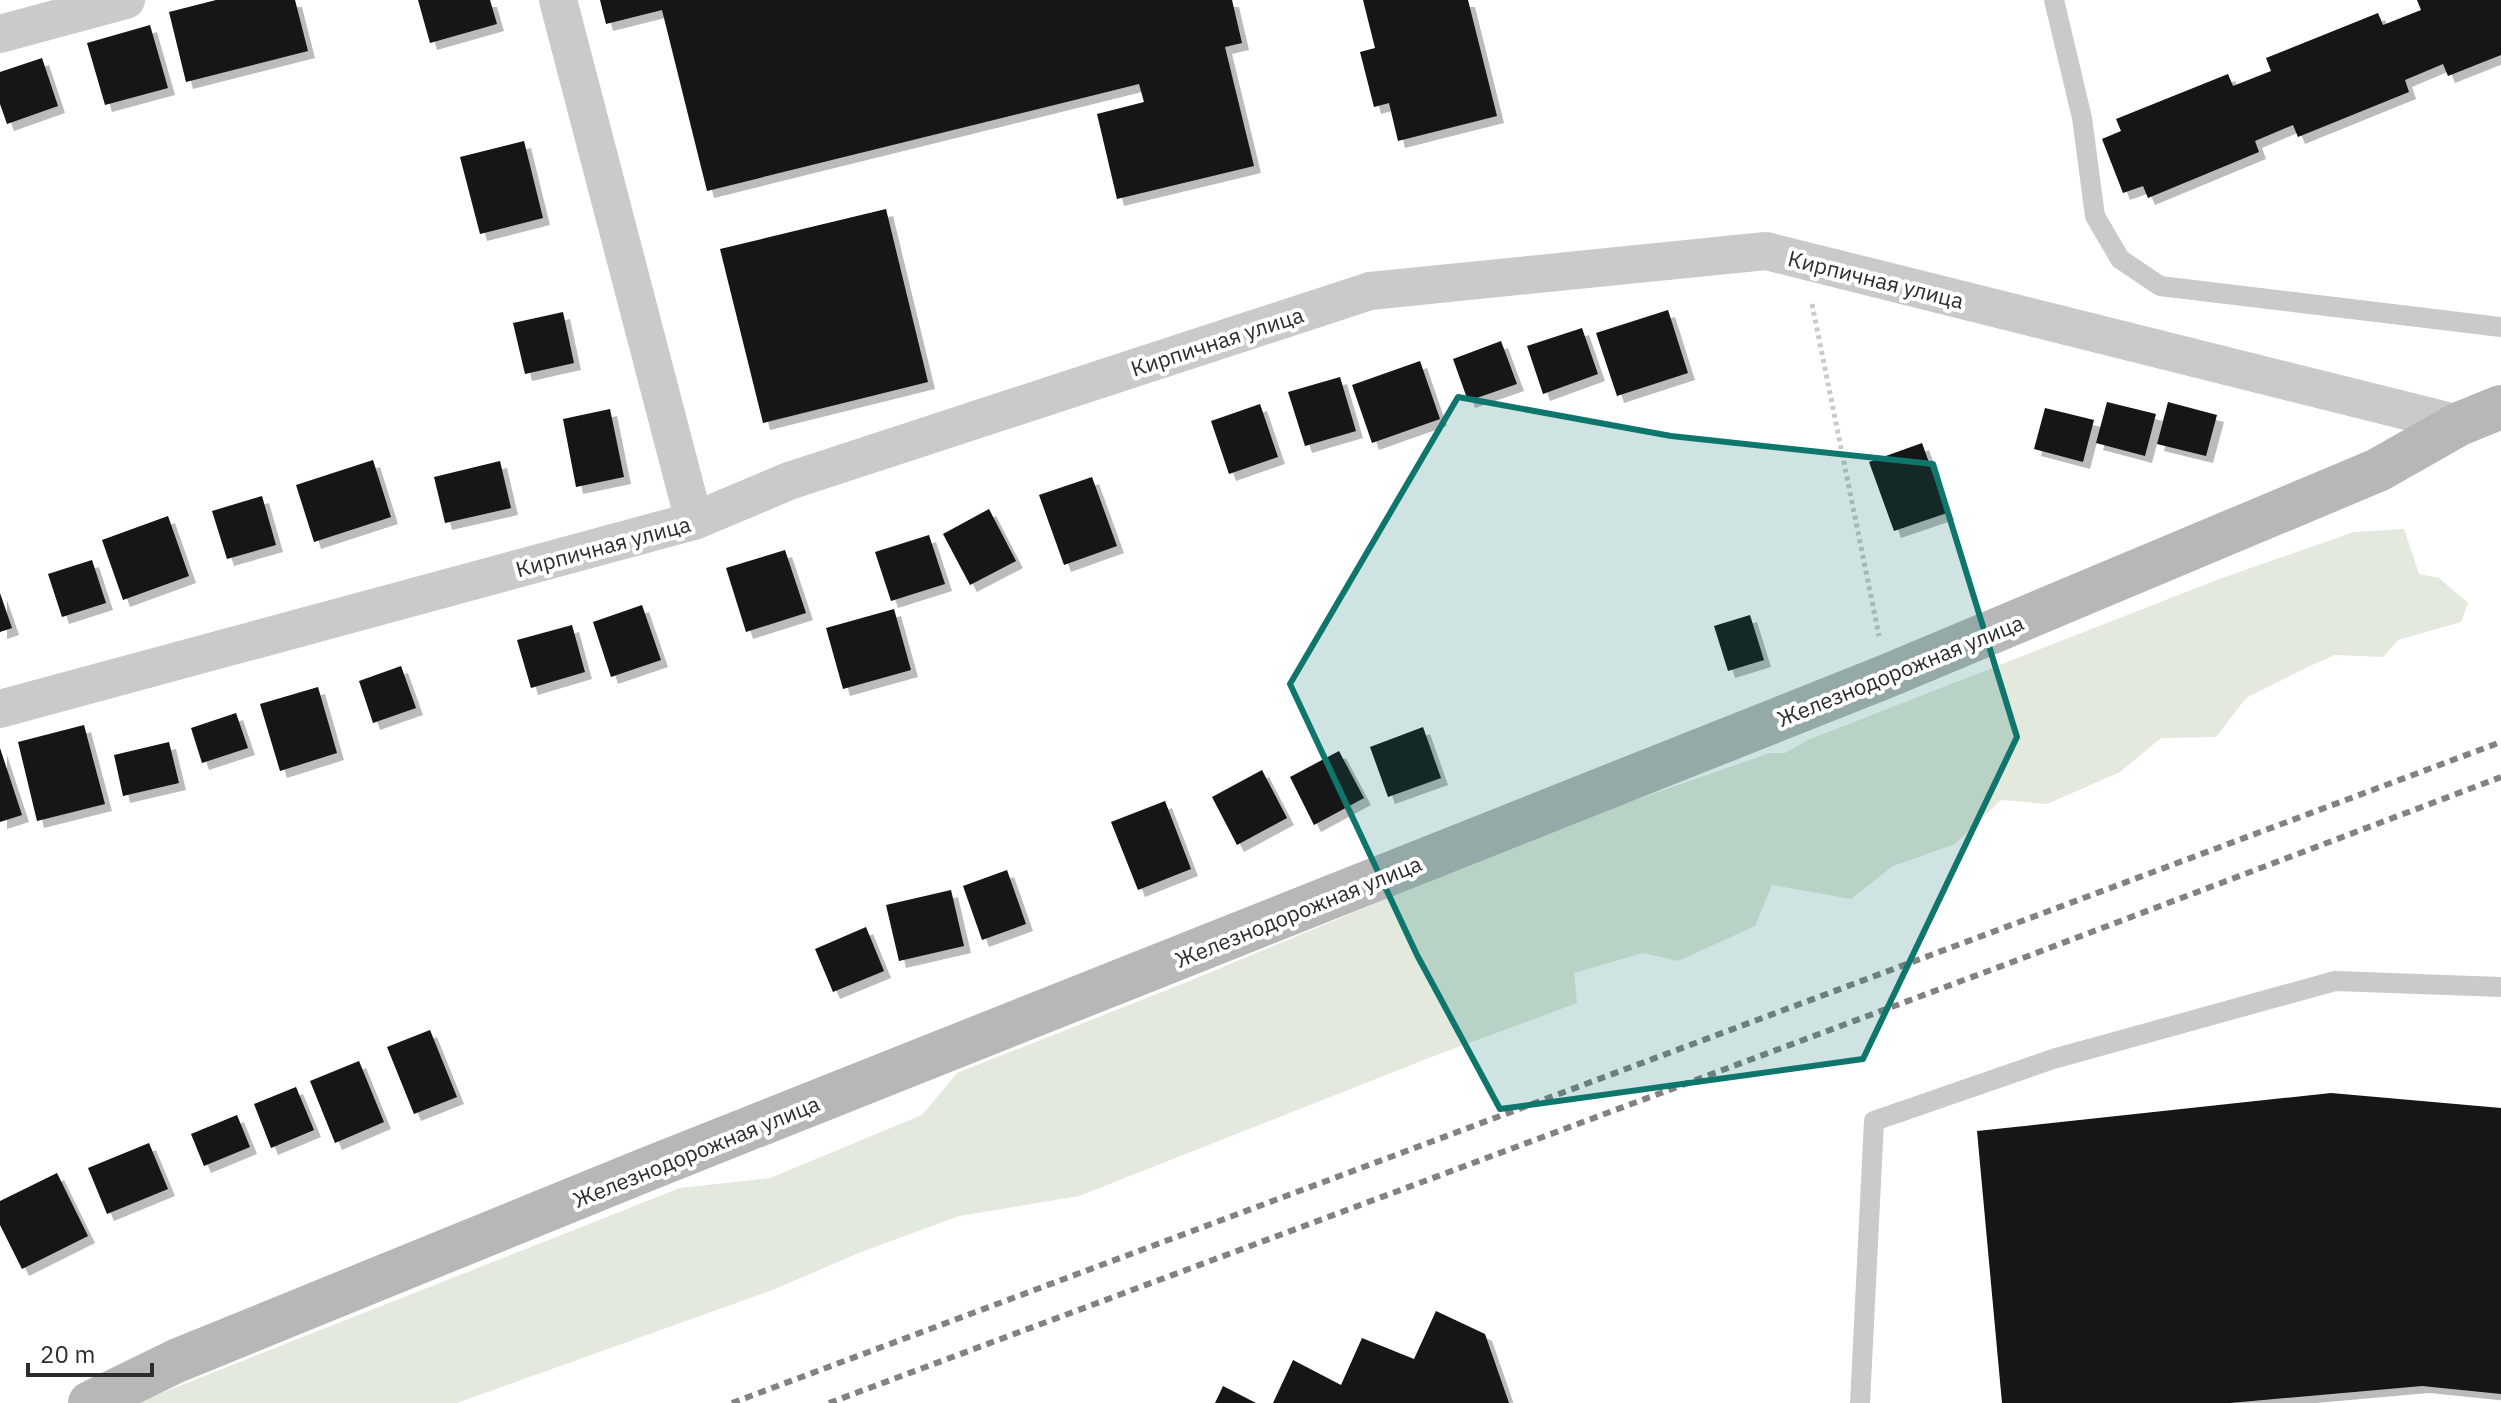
<svg xmlns="http://www.w3.org/2000/svg" width="2501" height="1403" viewBox="0 0 2501 1403" font-family="'IBM Plex Sans',sans-serif">
  <defs>
    <filter id="shadow"><feDropShadow dx="7" dy="7" stdDeviation="0" flood-color="#0004"/></filter>
  </defs>
  <rect width="100%" height="100%" fill="#fff"/>
  <path fill="#e3e9dd" d="M2404,529l15,45 20,4 29,25 -7,19 -63,18 -15,17 -48,-2 -23,10 -66,33 -30,39 -55,1 -41,34 -73,32 -46,-4 -46,44 -62,22 -42,33 -79,-14 -17,41 -77,35 -35,-8 -69,20 3,30 -143,53 -355,140 -120,20 -98,36 -86,37 -318,114h-321l544,-215 90,-10 152,-63 35,-42 230,-91 376,-157 207,-72h15l23,-13 414,-162 132,-46z"/>
  <path fill="#141414" filter="url(#shadow)" d="M216,0h79l13,51 -122,31 -17,-70z
    M418,0h72l7,24 -67,19z
    M600,0h632l10,43 -17,4 29,119 -137,33 -20,-85 47,-12 -5,-18 -432,107 -45,-181 -56,14z
    M1363,0h105l29,116 -99,25 -9,-38 -15,4 -14,-55 15,-4z
    M2417,0h84v55l-53,21 -5,-12 -38,16 4,12 -111,45 -5,-12 -38,16 4,11 -111,46 -5,-12 -20,7 -21,-54 19,-8 -5,-12 112,-45 5,12 38,-15 -5,-13 112,-45 5,12 38,-15z
    M150,25l18,63 -63,17 -18,-62z
    M42,58l16,48 -51,18 -7,-20v-32z
    M524,141l19,77 -63,16 -20,-77z
    M886,209l42,173 -165,41 -43,-174z
    M1668,310l20,63 -71,23 -21,-63z
    M563,312l11,51 -49,11 -12,-51z
    M1582,328l16,46 -55,20 -16,-48z
    M1501,341l16,43 -49,17 -15,-42z
    M1420,361l20,58 -68,24 -20,-58z
    M1340,377l16,54 -51,15 -17,-54z
    M2107,402l49,12 -11,42 -49,-13z
    M2168,402l49,13 -11,41 -49,-12z
    M1260,404l18,53 -49,17 -18,-53z
    M2045,408l49,12 -11,42 -49,-13z
    M610,409l14,68 -48,10 -13,-68z
    M1922,443l25,70 -53,18 -25,-69z
    M373,460l18,57 -77,25 -18,-57z
    M500,461l11,47 -66,15 -11,-46z
    M1092,477l25,69 -53,19 -25,-70z
    M262,496l14,49 -49,14 -15,-48z
    M989,509l27,52 -46,24 -27,-51z
    M168,516l21,60 -66,24 -21,-60z
    M929,535l16,49 -54,17 -16,-49z
    M785,550l21,63 -60,19 -20,-64z
    M92,560l14,43 -44,14 -14,-43z
    M0,593l12,35 -12,4z
    M642,605l19,55 -50,17 -18,-55z
    M894,609l17,61 -68,19 -17,-61z
    M1750,615l14,45 -36,11 -14,-45z
    M572,625l13,47 -54,16 -14,-48z
    M401,666l15,42 -43,15 -14,-42z
    M318,687l19,66 -57,18 -20,-67z
    M236,713l12,35 -46,15 -11,-35z
    M84,725l21,79 -68,17 -19,-79z
    M1423,727l18,51 -53,19 -18,-50z
    M169,742l10,41 -56,13 -9,-41z
    M0,748l22,67 -22,7z
    M1339,751l25,47 -50,27 -24,-48z
    M1262,770l25,48 -50,27 -25,-48z
    M1165,801l26,68 -53,21 -27,-68z
    M1007,870l19,54 -44,16 -19,-54z
    M951,890l13,56 -65,15 -13,-56z
    M866,927l18,44 -51,21 -18,-43z
    M430,1030l27,67 -43,17 -27,-67z
    M359,1061l25,61 -49,21 -25,-62z
    M296,1087l18,43 -43,18 -17,-44z
    M2331,1093l170,15v286l-79,-8 -192,17h-228l-25,-272z
    M237,1115l13,32 -46,19 -13,-32z
    M149,1143l19,46 -61,25 -19,-46z
    M57,1173l31,63 -66,33 -22,-44v-24z
    M1436,1311l49,23 24,69h-236l20,-43 48,25 21,-47 52,21z
    M1223,1386l33,17h-41z"/>
  <g fill="none" stroke-linecap="round" stroke-linejoin="round">
    <path stroke="#cacaca" stroke-width="5" stroke-dasharray="4 4" stroke-linecap="butt" d="M1812,304l67,332"/>
    <path stroke="#cacaca" stroke-width="20" d="M2054,0l28,118 13,98 25,43 40,27 341,41
      M1860,1403l14,-282 179,-62 282,-78 166,6"/>
    <path stroke="#cacaca" stroke-width="38" d="M558,0l136,521
      M0,34l126,-34
      M0,709l694,-188 95,-40 581,-190 396,-40 693,173"/>
    <path stroke="#b7b7b7" stroke-width="44" d="M90,1403l86,-42 469,-191 1242,-494 491,-206 81,-46 42,-17"/>
    <path stroke="#828282" stroke-width="6" stroke-dasharray="8 6" stroke-linecap="butt" d="M732,1403l1769,-661
      M829,1403l1178,-439 494,-187"/>
  </g>
  <path fill="#0f766e" fill-opacity="0.2" stroke="#0f766e" stroke-width="6" stroke-linejoin="round" d="M1458,397l213,39 262,28 84,273 -154,322 -363,50 -83,-154 -127,-271z"/>
  <g text-anchor="middle" dominant-baseline="central" stroke-width="8" stroke-linejoin="round" paint-order="stroke">
    <g font-size="22" fill="#2d2d2d" stroke="#fff">
      <text transform="translate(1876 279) rotate(14)">Кирпичная улица</text>
      <text transform="translate(1217 341) rotate(-18)">Кирпичная улица</text>
      <text transform="translate(603 546) rotate(-15)">Кирпичная улица</text>
      <text transform="translate(1900 670) rotate(-22)">Железнодорожная улица</text>
      <text transform="translate(1298 911) rotate(-22)">Железнодорожная улица</text>
      <text transform="translate(696 1151) rotate(-22)">Железнодорожная улица</text>
    </g>
  </g>
  <path d="M28 1363v12h124v-12" fill="none" stroke="#2d2d2d" stroke-width="4"/>
  <text x="40" y="1363" font-size="24" fill="#2d2d2d" stroke="#ffffff" stroke-width="6" paint-order="stroke">20 m</text>
</svg>
